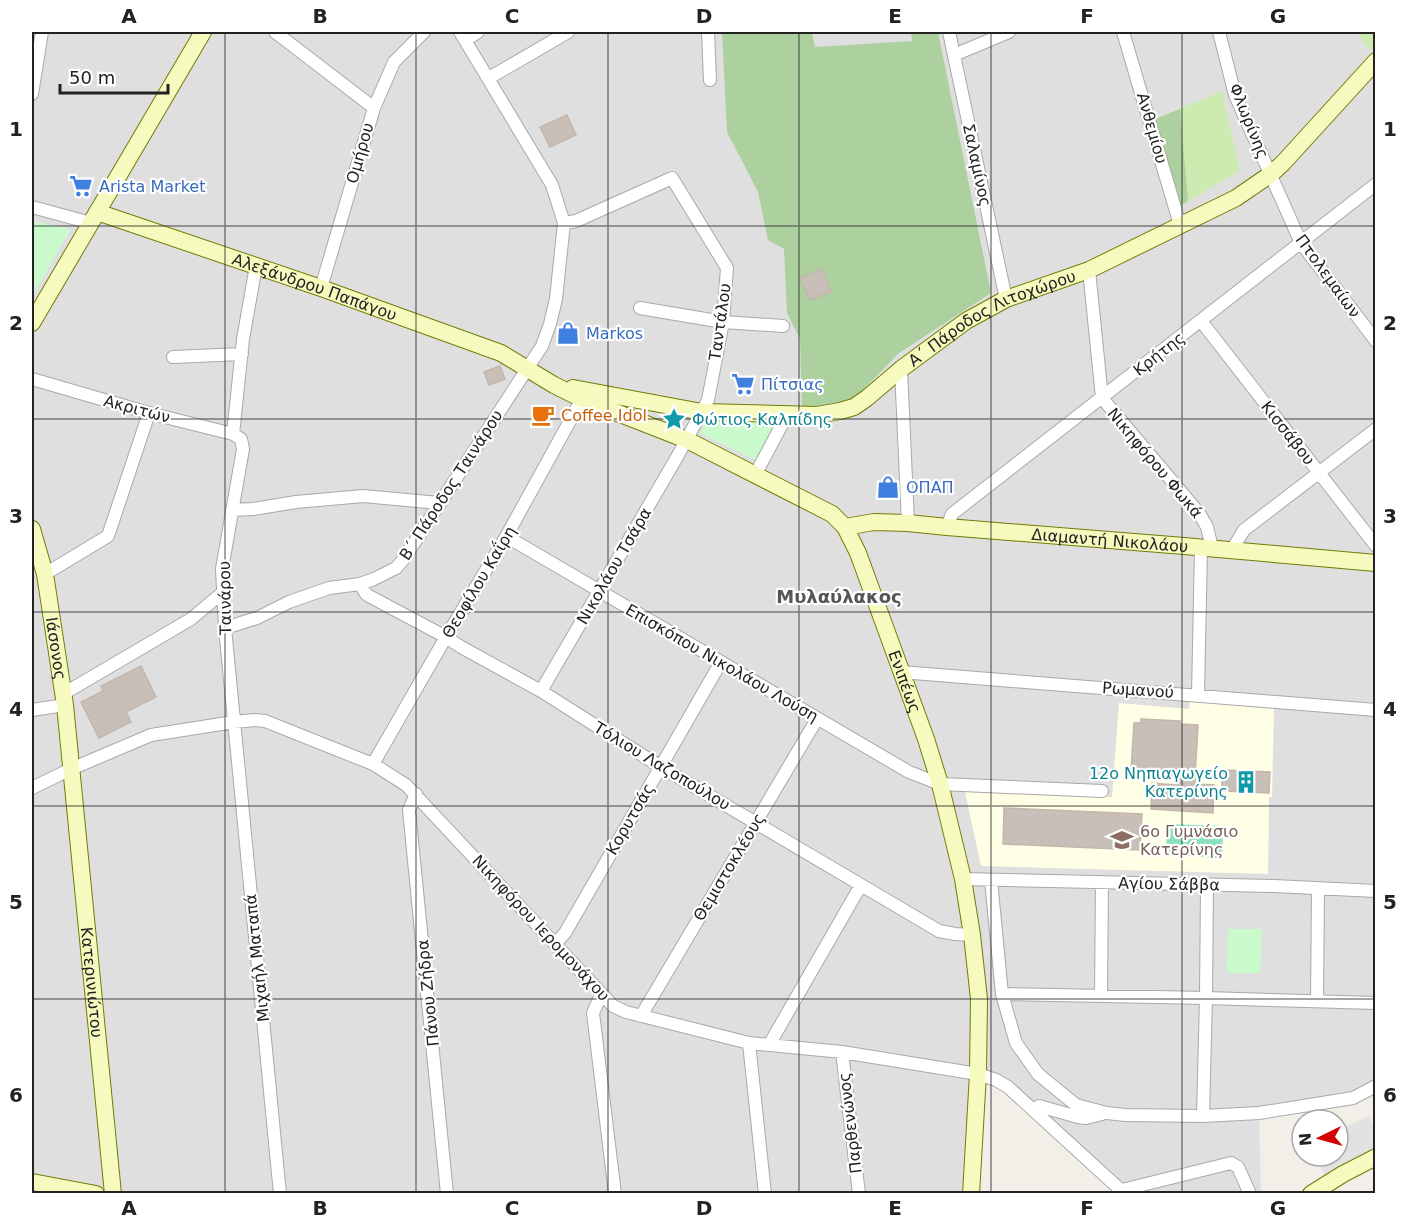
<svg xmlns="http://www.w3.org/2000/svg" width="1407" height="1225" viewBox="0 0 1407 1225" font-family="'DejaVu Sans',sans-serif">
  <rect width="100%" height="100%" fill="#f2efe9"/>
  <path fill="#e0dfdf" d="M32,32h1343v1054l-22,12 -94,15 2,80h-136l-117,-106 -30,-13 -7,119h-939z"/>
  <path fill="#ffffe5" d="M1190,700l84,8 -2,89h-3l-1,77 -287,-8 -16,-74 147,5 7,-94 70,6z"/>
  <path fill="#cdebb0" d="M1356,32h19v13l-5,5z
    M1222,91l18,80 -60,35 -25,-87z"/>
  <path fill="#add19e" d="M722,32h90l3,15 97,-6 -1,-9h27l53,261 -92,60 -40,41 -17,10 -23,5 -17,-1 -2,-69 -13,-26 -3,-64 -16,-9 -10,-48 -31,-60z
    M1180,109l8,92 -8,5 -25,-87z"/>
  <path fill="#c8facc" d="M32,221l39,8 -39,67z
    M708,417l73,3 -23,41 -58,-28z
    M1228,929h34l-2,44h-33z"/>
  <path fill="#88e0be" d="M1167,824l56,2 -1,32 -56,-3z"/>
  <path fill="#e2e2e2" d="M1370,1116l5,16v15l-50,29 -9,-20h22v-26z"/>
  <path fill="#c7bfb8" stroke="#c4b6ab" stroke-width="1.5" d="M567,115l9,20 -26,12 -10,-20z
    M822,269l9,23 -22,8 -9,-22z
    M500,366l5,13 -16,6 -5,-13z
    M141,666l15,31 -30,15 5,10 -32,16 -18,-36 22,-11 -2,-5z
    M1141,719l39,2v3l18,1 -3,52 -57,-4v-3h-7l3,-47h7z
    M1222,770l48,2 -1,21 -47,-2z
    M1177,776l18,1v7l19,1 -1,28 -62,-4 1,-26 24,2z
    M1004,808l138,6 -2,36 -137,-6z"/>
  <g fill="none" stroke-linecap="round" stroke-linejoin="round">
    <g stroke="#a9a9a9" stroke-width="14">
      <path id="street" d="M275,32l99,76
        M708,32l2,48
        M949,32l57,267
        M1123,32l57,193
        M1219,32l16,63 66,148 75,98
        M466,40l12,-8
        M954,55l55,-23
        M489,78l79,-46
        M32,94l10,-62
        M32,207l59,16
        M1089,270l13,128 97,115 8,14 5,21
        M321,288l53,-180 20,-46 30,-30
        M640,308l83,14 60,4
        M1201,321l175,225
        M173,357l69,-3
        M901,369l7,154
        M32,379l117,34 84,21 8,5 2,10 -21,120 3,59 55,566
        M233,434l10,-95 13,-73
        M755,475l32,-60
        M232,510l21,-1 43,-7 67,-6 76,7
        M947,527l5,-13 424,-330
        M507,535l9,7 393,230 31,12 162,7
        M1232,550l12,-20 132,-101
        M45,574l63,-38 41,-123
        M360,584l6,10 3,2 77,41 15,10 80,44 120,76 278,164 16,3 17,1
        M225,628l32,-10 32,-16 40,-14 31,-4 14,-5 22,-11 7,-8 139,-214 8,-22 6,-25 8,-76 -12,-38 -92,-153
        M901,672l475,38
        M541,691l136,-234 31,-57 15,-78 4,-54 -55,-90 -96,43 -12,2
        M63,694l128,-75 31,-26
        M1198,695l3,-148
        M32,710l33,-5
        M373,764l73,-127 61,-102 75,-136
        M32,788l39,-19 80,-34 83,-13 21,-2 10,1 108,43 33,21 207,221 13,6 123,31 93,9 136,22 18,6 12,7 117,107
        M416,794l-7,16 38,384
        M963,879l311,7 102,5
        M991,880l11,114 14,49 22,31 38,31 31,8 18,2 78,1 56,-3 94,-15 23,-12
        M555,944l10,-11 156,-271
        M1002,994l204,4 170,5
        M601,995l-8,18 22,181
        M1101,996l1,-114
        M1317,1001l1,-112
        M641,1016l176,-297
        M749,1043l16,151
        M769,1045l92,-160
        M842,1052l17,142
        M1034,1110l5,-4 39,11 8,1 16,-4
        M1203,1116l3,-118 1,-113
        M1122,1190l109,-27 7,4 12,27"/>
    </g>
    <g stroke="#707d05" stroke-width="18">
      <g id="secondary">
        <path id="s1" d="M97,212l224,76 180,65 53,32 28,14 105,41 145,74 13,13 13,26 68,186 14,45 23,95 9,56 7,64 -1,75 -7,120"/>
        <path d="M32,323l171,-291"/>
        <path id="s2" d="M573,388l129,24 115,3 23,-4 14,-4 13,-9 34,-29 65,-48 40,-22 83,-29 147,-72 35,-24 12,-11 93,-102"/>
        <path id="s3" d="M845,527l29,-5 34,1 39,4 237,19 192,17"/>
        <path id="s4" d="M32,529l13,45 20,131 48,489"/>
        <path d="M32,1182l64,12"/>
        <path d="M1311,1194l32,-20 33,-17"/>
      </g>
    </g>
    <use href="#street" stroke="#fff" stroke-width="12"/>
    <use href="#secondary" stroke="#f7fabf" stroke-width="16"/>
  </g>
  <path fill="none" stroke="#222" stroke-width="1.5" stroke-opacity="0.55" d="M225,32v1162M416,32v1162M608,32v1162M799,32v1162M991,32v1162M1182,32v1162M32,226h1344M32,419h1344M32,612h1344M32,806h1344M32,999h1344"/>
  <defs>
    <g id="supermarket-bare" transform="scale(1.8)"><path d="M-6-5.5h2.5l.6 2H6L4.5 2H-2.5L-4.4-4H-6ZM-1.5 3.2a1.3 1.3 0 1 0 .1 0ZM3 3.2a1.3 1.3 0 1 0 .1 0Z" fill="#3f7fe0" stroke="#fff" stroke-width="2.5" paint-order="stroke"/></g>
    <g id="shop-bare" transform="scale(1.8)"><path d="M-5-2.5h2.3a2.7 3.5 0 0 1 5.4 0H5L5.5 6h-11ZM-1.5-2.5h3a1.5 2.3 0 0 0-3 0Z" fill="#3f7fe0" stroke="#fff" stroke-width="2.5" paint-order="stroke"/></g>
    <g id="cafe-bare" transform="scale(1.8)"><path d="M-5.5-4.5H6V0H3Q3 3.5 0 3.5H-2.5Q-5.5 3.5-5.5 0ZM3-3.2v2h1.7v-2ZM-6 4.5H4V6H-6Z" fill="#e8710a" stroke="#fff" stroke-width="2.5" paint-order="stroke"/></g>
    <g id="sight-bare" transform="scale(1.8)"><path d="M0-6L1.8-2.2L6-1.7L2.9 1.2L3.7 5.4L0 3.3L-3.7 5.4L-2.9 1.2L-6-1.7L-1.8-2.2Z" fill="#0f9aa8" stroke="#fff" stroke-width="2.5" paint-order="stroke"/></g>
    <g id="building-bare" transform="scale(1.8)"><path d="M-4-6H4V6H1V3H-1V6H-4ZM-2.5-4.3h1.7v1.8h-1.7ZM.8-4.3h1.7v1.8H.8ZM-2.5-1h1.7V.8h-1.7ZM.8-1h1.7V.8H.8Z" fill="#0f9aa8" stroke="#fff" stroke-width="2.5" paint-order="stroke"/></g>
    <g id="school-bare" transform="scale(1.8)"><path d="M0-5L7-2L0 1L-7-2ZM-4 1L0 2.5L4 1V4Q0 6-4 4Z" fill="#8d6e63" stroke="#fff" stroke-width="2.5" paint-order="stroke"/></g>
  </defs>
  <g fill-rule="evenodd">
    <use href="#supermarket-bare" x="81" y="186"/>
    <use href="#shop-bare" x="568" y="333"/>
    <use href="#supermarket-bare" x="743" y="384"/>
    <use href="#cafe-bare" x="543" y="415"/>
    <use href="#sight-bare" x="674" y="419"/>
    <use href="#shop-bare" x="888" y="487"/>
    <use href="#building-bare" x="1246" y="782"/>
    <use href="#school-bare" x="1122" y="840"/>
  </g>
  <g text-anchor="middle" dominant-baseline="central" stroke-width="4.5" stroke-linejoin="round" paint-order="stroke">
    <g font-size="16" fill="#222" stroke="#fff">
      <text transform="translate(1249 121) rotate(68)">Φλωρίνης</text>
      <text transform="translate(1152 128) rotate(74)">Ανθεμίου</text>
      <text transform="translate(360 153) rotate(-74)">Ομήρου</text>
      <text transform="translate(977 165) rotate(78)">Σαλαμίνος</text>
      <text transform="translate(1328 276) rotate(54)">Πτολεμαίων</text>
      <text stroke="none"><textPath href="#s1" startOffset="230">Αλεξάνδρου Παπάγου</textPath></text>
      <text stroke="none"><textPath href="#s2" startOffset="450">Α΄ Πάροδος Λιτοχώρου</textPath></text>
      <text transform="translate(720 322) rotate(-82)">Ταντάλου</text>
      <text transform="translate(1159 354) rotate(-38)">Κρήτης</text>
      <text transform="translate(137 409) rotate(15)">Ακριτών</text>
      <text transform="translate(1288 433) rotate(52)">Κισσάβου</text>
      <text transform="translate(1155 463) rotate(50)">Νικηφόρου Φωκά</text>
      <text transform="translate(451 485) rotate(-57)">Β΄ Πάροδος Ταινάρου</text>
      <text stroke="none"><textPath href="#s3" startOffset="266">Διαμαντή Νικολάου</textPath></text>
      <text transform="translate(614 566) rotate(-60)">Νικολάου Τσάρα</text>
      <text transform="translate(479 582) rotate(-59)">Θεοφίλου Καΐρη</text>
      <text transform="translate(225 598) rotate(-91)">Ταινάρου</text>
      <text stroke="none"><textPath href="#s4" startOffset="122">Ιάσονος</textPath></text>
      <text transform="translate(722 663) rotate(30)">Επισκόπου Νικολάου Λούση</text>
      <text stroke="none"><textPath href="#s1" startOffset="981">Ενιπέως</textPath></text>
      <text transform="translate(1138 690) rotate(4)">Ρωμανού</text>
      <text transform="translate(662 766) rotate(31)">Τόλιου Λαζοπούλου</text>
      <text transform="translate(630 819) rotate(-60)">Κορυτσάς</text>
      <text transform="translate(729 867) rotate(-59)">Θεμιστοκλέους</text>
      <text transform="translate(1169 884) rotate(1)">Αγίου Σάββα</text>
      <text transform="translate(541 928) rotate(47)">Νικηφόρου Ιερομονάχου</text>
      <text transform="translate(257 958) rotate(-96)">Μιχαήλ Ματαπά</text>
      <text stroke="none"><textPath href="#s4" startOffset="458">Κατερινιώτου</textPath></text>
      <text transform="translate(428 993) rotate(-96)">Πάνου Ζήδρα</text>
      <text transform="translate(850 1123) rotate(-97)">Παρθενώνος</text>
    </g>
    <g font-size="16" fill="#366cbe" stroke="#fff" text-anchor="start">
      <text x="99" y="186">Arista Market</text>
      <text x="586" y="333">Markos</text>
      <text x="761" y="384">Πίτσιας</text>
      <text x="906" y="487">ΟΠΑΠ</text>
    </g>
    <g font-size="16" fill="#c56008" stroke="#fff" text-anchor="start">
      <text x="561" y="415">Coffee Idol</text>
    </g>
    <g font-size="16" fill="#0d838f" stroke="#fff" text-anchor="start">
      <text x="692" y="419">Φώτιος Καλπίδης</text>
      <text x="1228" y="773" text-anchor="end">12ο Νηπιαγωγείο<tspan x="1228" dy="18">Κατερίνης</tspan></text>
    </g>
    <g font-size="16" fill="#785e54" stroke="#fff" text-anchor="start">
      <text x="1140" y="831">6ο Γυμνάσιο<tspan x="1140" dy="18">Κατερίνης</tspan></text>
    </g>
    <g font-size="18" font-weight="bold" fill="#555" stroke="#fff">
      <text x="839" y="596">Μυλαύλακος</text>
    </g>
  </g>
  <rect width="1407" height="1225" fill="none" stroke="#ffffff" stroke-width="66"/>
  <g transform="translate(1320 1138) rotate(265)"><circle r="28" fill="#ffffff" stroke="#a7a7a7" stroke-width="1.5"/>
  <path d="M0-4.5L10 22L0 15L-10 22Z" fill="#d40000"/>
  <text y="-9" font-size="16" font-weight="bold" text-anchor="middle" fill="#222222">N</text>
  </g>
  <path d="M60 84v9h108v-9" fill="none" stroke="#222222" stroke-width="3"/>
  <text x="69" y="84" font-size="18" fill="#222222" stroke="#ffffff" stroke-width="4.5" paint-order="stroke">50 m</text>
  <rect x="33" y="33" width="1341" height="1159" fill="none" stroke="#222" stroke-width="2"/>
  <g font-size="20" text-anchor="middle" font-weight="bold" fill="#222">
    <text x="129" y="23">A</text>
    <text x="320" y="23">B</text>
    <text x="512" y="23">C</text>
    <text x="704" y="23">D</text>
    <text x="895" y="23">E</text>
    <text x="1087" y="23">F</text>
    <text x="1278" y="23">G</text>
    <text x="16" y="136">1</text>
    <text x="1390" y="136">1</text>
    <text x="16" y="330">2</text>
    <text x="1390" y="330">2</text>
    <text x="16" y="523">3</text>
    <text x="1390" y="523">3</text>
    <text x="16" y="716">4</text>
    <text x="1390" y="716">4</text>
    <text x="16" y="909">5</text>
    <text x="1390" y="909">5</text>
    <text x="16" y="1102">6</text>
    <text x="1390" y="1102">6</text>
    <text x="129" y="1215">A</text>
    <text x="320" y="1215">B</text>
    <text x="512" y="1215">C</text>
    <text x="704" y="1215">D</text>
    <text x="895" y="1215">E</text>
    <text x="1087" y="1215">F</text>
    <text x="1278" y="1215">G</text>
  </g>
</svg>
